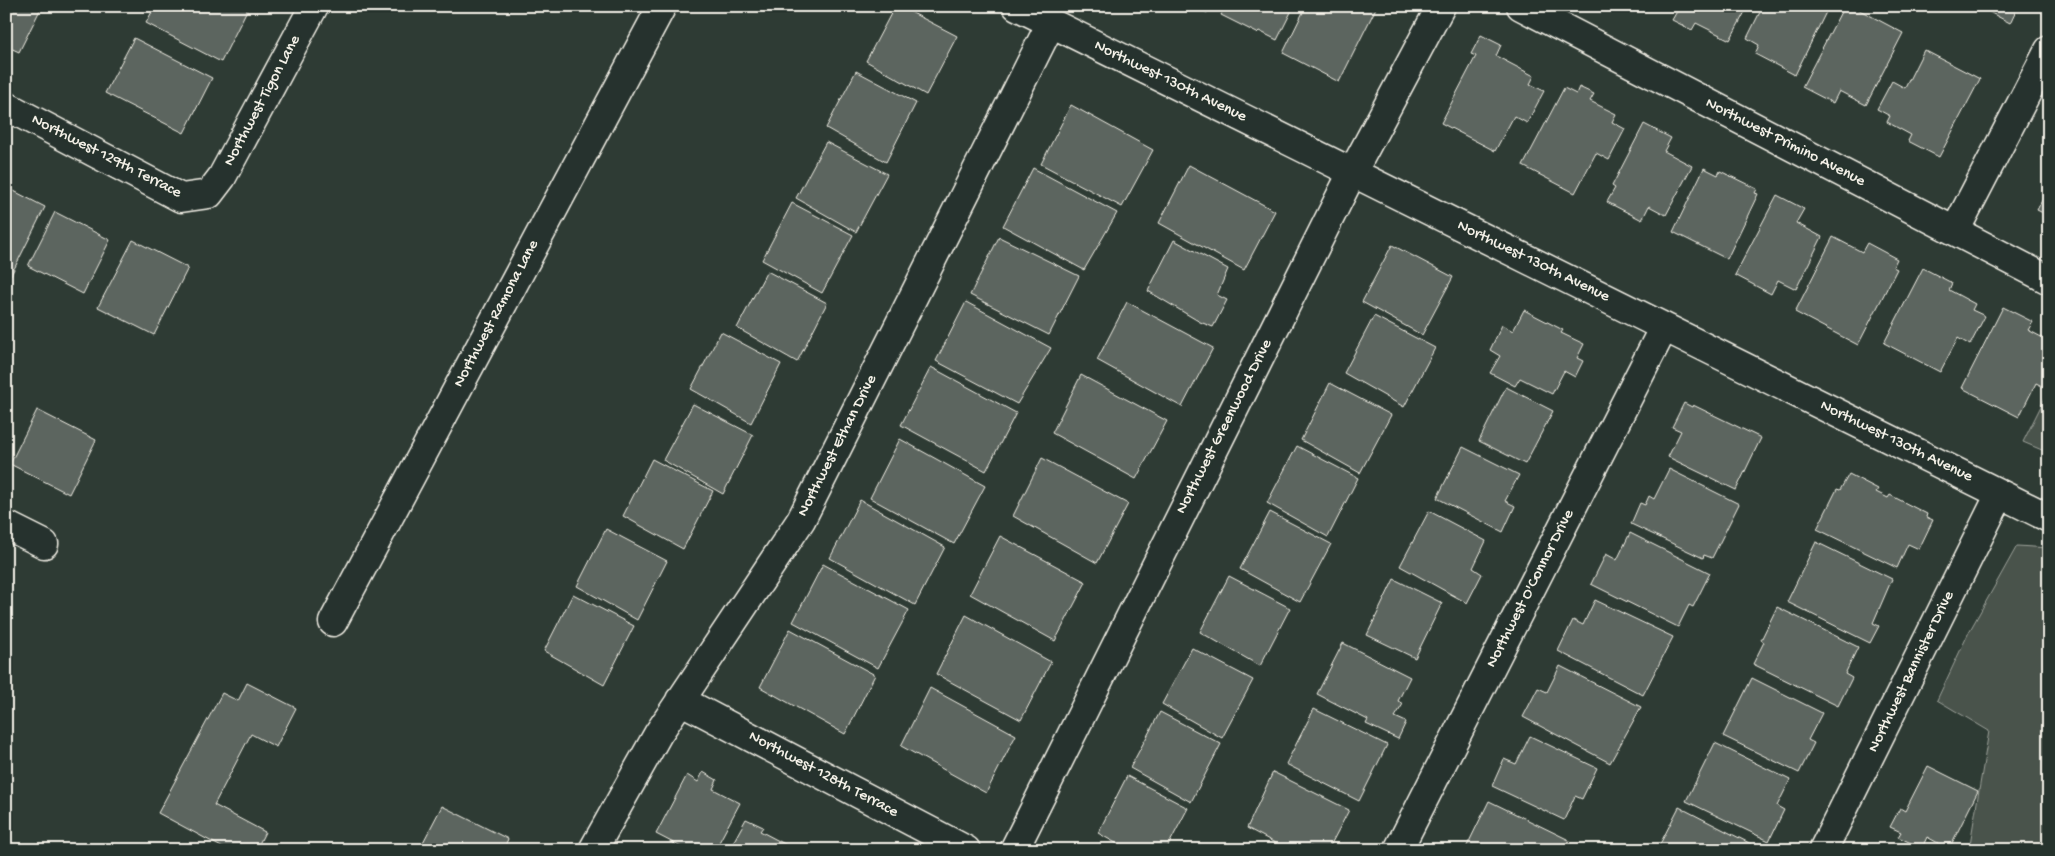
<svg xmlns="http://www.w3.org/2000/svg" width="2055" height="856" viewBox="0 0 2055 856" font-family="'Gochi Hand',sans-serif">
  <rect width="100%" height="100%" fill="#2e3b34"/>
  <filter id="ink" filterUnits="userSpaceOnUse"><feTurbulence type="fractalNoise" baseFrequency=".02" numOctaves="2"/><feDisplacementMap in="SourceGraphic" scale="10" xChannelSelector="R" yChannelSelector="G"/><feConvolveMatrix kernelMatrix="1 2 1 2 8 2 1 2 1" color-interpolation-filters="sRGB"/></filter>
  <g filter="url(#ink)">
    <path fill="#48524c" stroke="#9ea29a" d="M2049,390v63l-26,-11z
      M2017,546l32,2v302h-80l20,-119 -52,-31 32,-68z"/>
    <path fill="#5c655e" stroke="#f4f1e8" d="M6,6h36l-23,46 -13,-6z
      M155,6h94l-28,56 -75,-39z
      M895,6h4l58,30 -31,59 -60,-34z
      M1194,6h16l-3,7z
      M1225,6h69l-17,34 -18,-9 -2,2 -36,-18z
      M1306,6h71l-38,76 -56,-29z
      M1680,6h68l-18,34 -34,-17 -4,7 -20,-10z
      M1763,6h66l-34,69 -40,-21 4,-9 -12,-7z
      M1844,6h8l51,27 -37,72 -27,-14 -6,12 -31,-16z
      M1978,6h40l-8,17z
      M1481,35l20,10 -5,11 38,20 -4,8 14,7 -17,32 -13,-7 -19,35 -54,-28 35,-67 -5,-2z
      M134,38l78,40 -28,55 -79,-40z
      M1924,50l56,29 -41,78 -31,-16 3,-6 -24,-13 3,-6 -13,-7 15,-28 13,7z
      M856,71l60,32 -30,59 -60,-34z
      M1579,87l15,7 -4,7 26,13 -4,8 13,7 -16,31 -13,-7 -21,40 -52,-27 41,-78 12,6z
      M1071,105l82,45 -31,57 -81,-43z
      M1644,124l27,14 -7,13 28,15 -26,49 -17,-9 -7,14 -35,-18 8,-14 -3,-2z
      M826,142l61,32 -31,58 -60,-34z
      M1189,165l86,46 -31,59 -85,-47z
      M1033,168l84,45 -33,57 -81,-44z
      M1704,168l14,7 2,-4 37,18 -2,4 3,1 -31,65 -54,-27z
      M6,187l39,20 -34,68 -5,-3z
      M2049,187v29l-12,-6z
      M1777,195l27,14 -8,14 26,14 -26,52 -18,-9 -7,14 -36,-19z
      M792,203l61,32 -31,58 -60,-33z
      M55,212l55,28 -27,54 -55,-28z
      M999,237l80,39 -30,59 -79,-40z
      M1833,237l29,15 5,-9 30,16 -4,8 4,2 -39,76 -63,-33z
      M133,240l55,28 -34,67 -56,-28z
      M1174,240l54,29 -11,26 10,5 -14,27 -13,-5 -52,-31z
      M1392,245l61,32 -31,58 -60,-33z
      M1923,268l29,15 -3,7 26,14 -3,6 13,6 -15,29 -12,-7 -18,34 -56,-29z
      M767,271l60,32 -30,59 -60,-34z
      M966,302l85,46 -34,56 -81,-43z
      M1127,302l86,46 -31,59 -85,-47z
      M2003,307l30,15 -5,8 21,11v46l-1,2 -12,-6 -17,34 -57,-29z
      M1524,310l39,20 -2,3 23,11 -7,14 6,3 -8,16 -11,-6 -12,23 -32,-16 -5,8 -25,-13 10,-17 -10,-6 12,-25 11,6z
      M1374,316l61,32 -31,59 -60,-34z
      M721,332l60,32 -30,59 -60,-34z
      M931,367l85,46 -30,58 -85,-46z
      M1081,375l86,46 -31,58 -84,-46z
      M1330,383l61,32 -31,58 -59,-33z
      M1506,387l47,24 -28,53 -46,-23z
      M1684,403l8,4 1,-2 68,33 -25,52 -68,-33 13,-26 -9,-4z
      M693,404l60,31 -30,59 -60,-34z
      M37,410l59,30 -27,54 -59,-30z
      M900,439l85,47 -31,58 -84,-46z
      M1297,446l61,32 -30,59 -61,-34z
      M1463,447l56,28 -14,26 10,5 -12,26 -66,-34z
      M1042,458l86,46 -31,59 -84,-47z
      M652,459l61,32 -30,58 -60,-33z
      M1669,469l70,35 -27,54 -8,-3 -1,3 -72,-34 9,-21 5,2 4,-9 5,3z
      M1849,474l29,15 -2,3 12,6 2,-3 37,19 -1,3 7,3 -14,29 -11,-5 -11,24 -80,-39 20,-40 3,1z
      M860,500l85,47 -30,58 -85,-47z
      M1429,511l57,30 -13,27 9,6 -15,29 -67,-37z
      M1270,512l61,32 -31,58 -60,-33z
      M606,529l61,32 -30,59 -60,-34z
      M1630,533l80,40 -17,34 -4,-2 -11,22 -87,-43 15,-30 11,6z
      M1000,536l86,46 -31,59 -85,-47z
      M1816,542l76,37 -19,44 6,3 -9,17 -83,-41z
      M823,564l86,46 -31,58 -85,-46z
      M1229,576l61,32 -30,58 -60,-34z
      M1394,579l48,24 -27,55 -48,-23z
      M573,594l61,32 -30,59 -60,-34z
      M1595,600l78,37 -30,58 -85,-44 15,-31 10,5z
      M1777,607l81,40 -13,27 7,4 -14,28 -85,-42 11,-22 -3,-2z
      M966,615l85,47 -30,58 -85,-46z
      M790,629l85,46 -30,59 -85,-47z
      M1343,643l67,34 -12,24 5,3 -8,13 11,5 -8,17 -32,-15 2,-4 -51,-26z
      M1192,648l61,32 -31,58 -60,-34z
      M1560,666l81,41 -31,56 -87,-46 15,-29 9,4z
      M1752,678l70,35 -14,27 6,3 -15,30 -76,-37z
      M247,683l49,25 -20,39 -25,-13 -37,71 51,27 -9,18h-29l-69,-37 64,-120 16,8z
      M930,688l86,47 -30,58 -85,-47z
      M1314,709l73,36 -28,56 -73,-37z
      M1160,712l61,32 -30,58 -61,-34z
      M1530,736l67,32 -15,31 -7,-3 -11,24 -72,-34 12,-27 12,5z
      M1715,743l75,37 -13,26 7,4 -15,31 -83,-40z
      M1928,766l50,25 -29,58 -22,-12 -5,11 -24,-11 3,-5 -11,-5 10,-19 5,3z
      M703,772l14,8 -4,9 27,14 -25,47h-28l-31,-16 31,-59 11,7z
      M1273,772l76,38 -21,40h-10l-8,-4 -2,4h-20l-41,-22z
      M1127,776l61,32 -22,42h-38l-30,-17z
      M1489,801l80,39 -4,10h-100z
      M442,806l66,33 -5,11h-84z
      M1679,807l76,39 -2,4h-96z
      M746,819l17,8 -3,4 36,19h-67z"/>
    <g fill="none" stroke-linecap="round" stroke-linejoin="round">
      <g stroke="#f4f1e8" stroke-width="31">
        <path id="minor" d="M1017,6l1032,512
          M1521,6l528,274
          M6,106l175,92 28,-4 13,-17 92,-171
          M1955,231l94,-181
          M6,525l38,19
          M333,622l329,-616
          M680,700l286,150
          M593,850l65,-116 143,-214 250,-497
          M1014,850l338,-677 89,-167
          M1398,850l266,-523
          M1823,850l177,-356"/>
      </g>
      <use href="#minor" stroke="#26332d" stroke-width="28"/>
    </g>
  </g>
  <g text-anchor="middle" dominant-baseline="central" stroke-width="4.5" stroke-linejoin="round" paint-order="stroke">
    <g font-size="16" fill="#f4f1e8" stroke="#26332d">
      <text transform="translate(1170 82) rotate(26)">Northwest 130th Avenue</text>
      <text transform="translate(263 101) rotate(-62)">Northwest Tigon Lane</text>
      <text transform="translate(1785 143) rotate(27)">Northwest Primino Avenue</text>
      <text transform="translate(106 157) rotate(27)">Northwest 129th Terrace</text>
      <text transform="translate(1533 262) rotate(26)">Northwest 130th Avenue</text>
      <text transform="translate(497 314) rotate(-62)">Northwest Ramona Lane</text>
      <text transform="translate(1225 427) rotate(-63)">Northwest Greenwood Drive</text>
      <text transform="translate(1896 442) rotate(26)">Northwest 130th Avenue</text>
      <text transform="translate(838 446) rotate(-63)">Northwest Ethan Drive</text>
      <text transform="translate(1531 589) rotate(-63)">Northwest O'Connor Drive</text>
      <text transform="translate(1912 672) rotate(-64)">Northwest Bannister Drive</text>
      <text transform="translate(823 775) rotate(28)">Northwest 128th Terrace</text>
    </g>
  </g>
  <rect width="2055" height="856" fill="none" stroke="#26332d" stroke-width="25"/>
  <rect x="12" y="12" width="2030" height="831" fill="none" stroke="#f4f1e8" stroke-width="2" filter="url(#ink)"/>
</svg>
